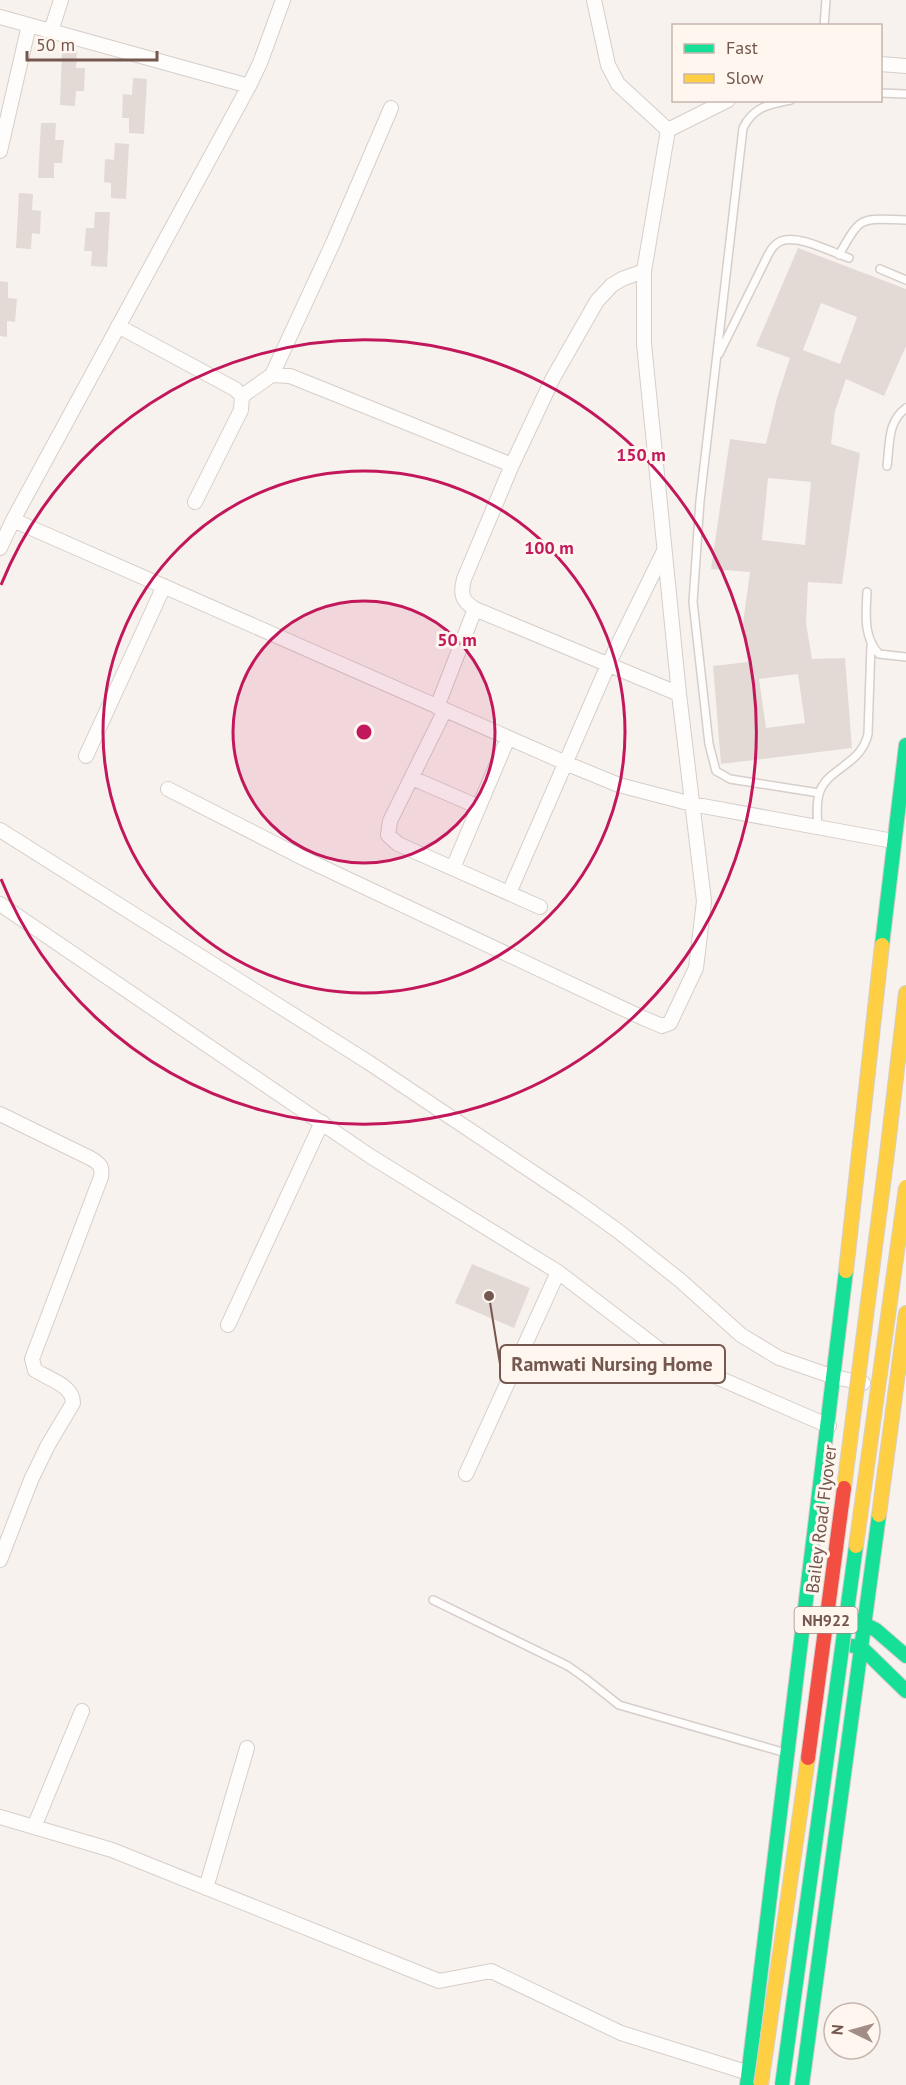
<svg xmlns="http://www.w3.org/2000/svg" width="906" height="2085" viewBox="0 0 906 2085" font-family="'PT Sans',sans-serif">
  <rect width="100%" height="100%" fill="#f7f2ed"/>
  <path fill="#e3dad5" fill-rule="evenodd" d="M62,50l15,1 -1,17h9l-1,23h-8l-1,15 -15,-1z
    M133,78l14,1 -3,55 -15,-1v-15h-7l1,-24 9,1z
    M41,123h15l-1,17h9l-2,23h-8v15h-16z
    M115,143l14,1 -3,55 -15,-1v-15l-7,-1 1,-23 9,1z
    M19,193l14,1 -1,16 9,1 -1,23 -8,-1 -1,16 -15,-1z
    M95,212h15l-3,55 -16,-1 1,-15h-8l2,-23h8z
    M798,248l108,41v57l-22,50 -38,-17 -11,32 -4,33 29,9 -18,131 -34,-2 -2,41 6,36 33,-1 7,90 -131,16 -8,-98 35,-4 -5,-39 7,-51 -39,-3 19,-130 36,5 11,-46 13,-40 -34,-12zM821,303l36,14 -17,47 -37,-14zM768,478l43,4 -6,63 -43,-5zM798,674l7,49 -39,5 -7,-49z
    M0,281l8,1v16l9,1 -2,23 -8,-1v16l-7,-1z
    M472,1264l58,24 -16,40 -59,-25z"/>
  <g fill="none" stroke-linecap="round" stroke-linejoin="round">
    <g stroke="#d6ceca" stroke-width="10">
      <path id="lane" d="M824,26l2,-26
        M880,93l26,1
        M791,100c-22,4 -38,7 -48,28l-43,373 -7,101 16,142 7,27 14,8 89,14
        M839,255c23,-41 21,-36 67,-35
        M880,269l26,11
        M719,354l49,-99c3,-6 6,-11 13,-14 17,-7 50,11 68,17
        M887,466c3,-22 0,-44 19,-58
        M867,592c-1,22 -4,45 12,62l27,3
        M818,827c-1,-11 -2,-22 1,-33 7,-26 42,-28 49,-60l3,-89
        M433,1600l135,66 17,12 34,27 167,48"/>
    </g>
    <g stroke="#d6ceca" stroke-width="16">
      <path id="street" d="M594,0l14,65 10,19 50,46
        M0,17l249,69
        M51,31l10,-31
        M880,64l26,2
        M0,151l29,-126
        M644,271l-22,8 -10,6 -15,16 -44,77 -41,87 -48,114c-4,15 -2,22 11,30l204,85
        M118,326l117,63 7,7 -1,14 -46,92
        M272,375l61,-132 58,-135
        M242,396l30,-21 18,1 222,89
        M13,520l562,247 44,18 73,19 201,37
        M0,548l13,-28 236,-434 11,-23 23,-63
        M437,707l38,-98
        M445,710l-55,111 -2,14 10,9 142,63
        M86,756l78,-170
        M412,778l67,29
        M168,789l137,70 338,159 19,8 8,-3 26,-55 8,-67 -25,-207 -35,-350v-73l24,-141 60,-30
        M0,830l368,232 208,139 42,30 63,50 60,54 38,23 55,19 29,6
        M453,868l55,-130
        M509,893l99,-228 56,-114
        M0,904l370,252 188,116 110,84 161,70
        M0,1114l90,44c9,5 13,8 11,19l-69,182 3,11c13,9 38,15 38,33l-25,42 -17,35 -31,80
        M228,1325l94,-203
        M466,1474l92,-202
        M0,1817l112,33 327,131 52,-10 130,62 128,40
        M34,1827l48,-116
        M206,1888l41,-140"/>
    </g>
    <g stroke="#d6cdca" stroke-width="16">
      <path id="fast" d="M882,945l24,-200
        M856,1620l20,10 30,26
        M853,1646l9,2 44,43
        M747,2085l99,-814
        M802,2085l77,-570"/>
    </g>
    <g stroke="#d6cdca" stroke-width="16">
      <path id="slow" d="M887,1154l19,-161
        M846,1271l36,-326
        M879,1515l27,-202"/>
    </g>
    <use href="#lane" stroke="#fefdfc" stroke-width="7"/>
    <use href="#street" stroke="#fefdfc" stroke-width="14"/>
    <use href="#fast" stroke="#16e098" stroke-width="14"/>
    <use href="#slow" stroke="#ffcf43" stroke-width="14"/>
    <g stroke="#d8cfcb" stroke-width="16" stroke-linecap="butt">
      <path id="fast-bridge" d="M782,2085l74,-539"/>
    </g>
    <g stroke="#d8cfcb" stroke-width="16" stroke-linecap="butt">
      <path id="slow-bridge" d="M844,1488l43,-334
        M856,1546l50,-359
        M761,2085l47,-327"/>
    </g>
    <g stroke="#d8cfcb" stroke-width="16" stroke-linecap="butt">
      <path id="jam-bridge" d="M808,1758l36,-270"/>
    </g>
    <use href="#fast-bridge" stroke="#16e098" stroke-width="14"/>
    <use href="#slow-bridge" stroke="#ffcf43" stroke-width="14"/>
    <use href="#jam-bridge" stroke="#f24e42" stroke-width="14"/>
  </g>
  <circle cx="364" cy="732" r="131" fill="#c2185b" fill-opacity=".12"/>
  <g fill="none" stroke="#c2185b" stroke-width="3">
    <circle cx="364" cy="732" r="131"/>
    <circle cx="364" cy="732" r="261"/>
    <path d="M1 585A392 392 0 1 1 1 879"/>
  </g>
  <g text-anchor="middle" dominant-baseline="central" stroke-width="6" stroke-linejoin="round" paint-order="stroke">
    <rect fill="#fef6ef" stroke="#9d877e" stroke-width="1.5" x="794.5" y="1607" width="63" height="26" rx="4.5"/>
    <g font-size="16" font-weight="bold" fill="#74574e">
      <text x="826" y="1620">NH922</text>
    </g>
    <g font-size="18" fill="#74574e" stroke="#fef6ef">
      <text transform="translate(821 1519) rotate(-83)">Bailey Road Flyover</text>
    </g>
  </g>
  <circle cx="364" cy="732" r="9" fill="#c2185b" stroke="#fef6ef" stroke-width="3"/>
  <g font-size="18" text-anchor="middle" font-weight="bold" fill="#c2185b" stroke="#fef6ef" stroke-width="6" stroke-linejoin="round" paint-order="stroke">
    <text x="641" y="461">150 m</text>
    <text x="549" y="554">100 m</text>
    <text x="457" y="646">50 m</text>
  </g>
  <path fill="none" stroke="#74574e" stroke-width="2" d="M489 1296L500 1364"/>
  <circle fill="#74574e" stroke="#fef6ef" stroke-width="2" cx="489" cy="1296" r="6"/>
  <rect fill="#fef6ef" stroke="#74574e" stroke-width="2" x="500" y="1345" width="225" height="38" rx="6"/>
  <g font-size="20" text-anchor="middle" font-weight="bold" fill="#74574e">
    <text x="612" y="1371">Ramwati Nursing Home</text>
  </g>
  <rect x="672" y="24" width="210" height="78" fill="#fef6ef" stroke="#c7b6af" stroke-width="1.5"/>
  <rect x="684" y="44" width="30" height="9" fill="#16e098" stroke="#c7b6af" stroke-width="1.5"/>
  <text x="726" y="54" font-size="18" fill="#74574e">Fast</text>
  <rect x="684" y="74" width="30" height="9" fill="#ffcf43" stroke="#c7b6af" stroke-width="1.5"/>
  <text x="726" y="84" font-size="18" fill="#74574e">Slow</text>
  <g transform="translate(852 2031) rotate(275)"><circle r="28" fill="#fef6ef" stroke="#c7b6af" stroke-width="1.5"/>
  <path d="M0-4.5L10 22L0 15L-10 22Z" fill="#a28d86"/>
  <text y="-9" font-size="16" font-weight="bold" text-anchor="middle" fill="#74574e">N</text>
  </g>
  <path d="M27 51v9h130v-9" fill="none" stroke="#74574e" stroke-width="3"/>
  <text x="36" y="51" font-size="18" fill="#74574e" stroke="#fef6ef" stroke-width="4.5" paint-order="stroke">50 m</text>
</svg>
